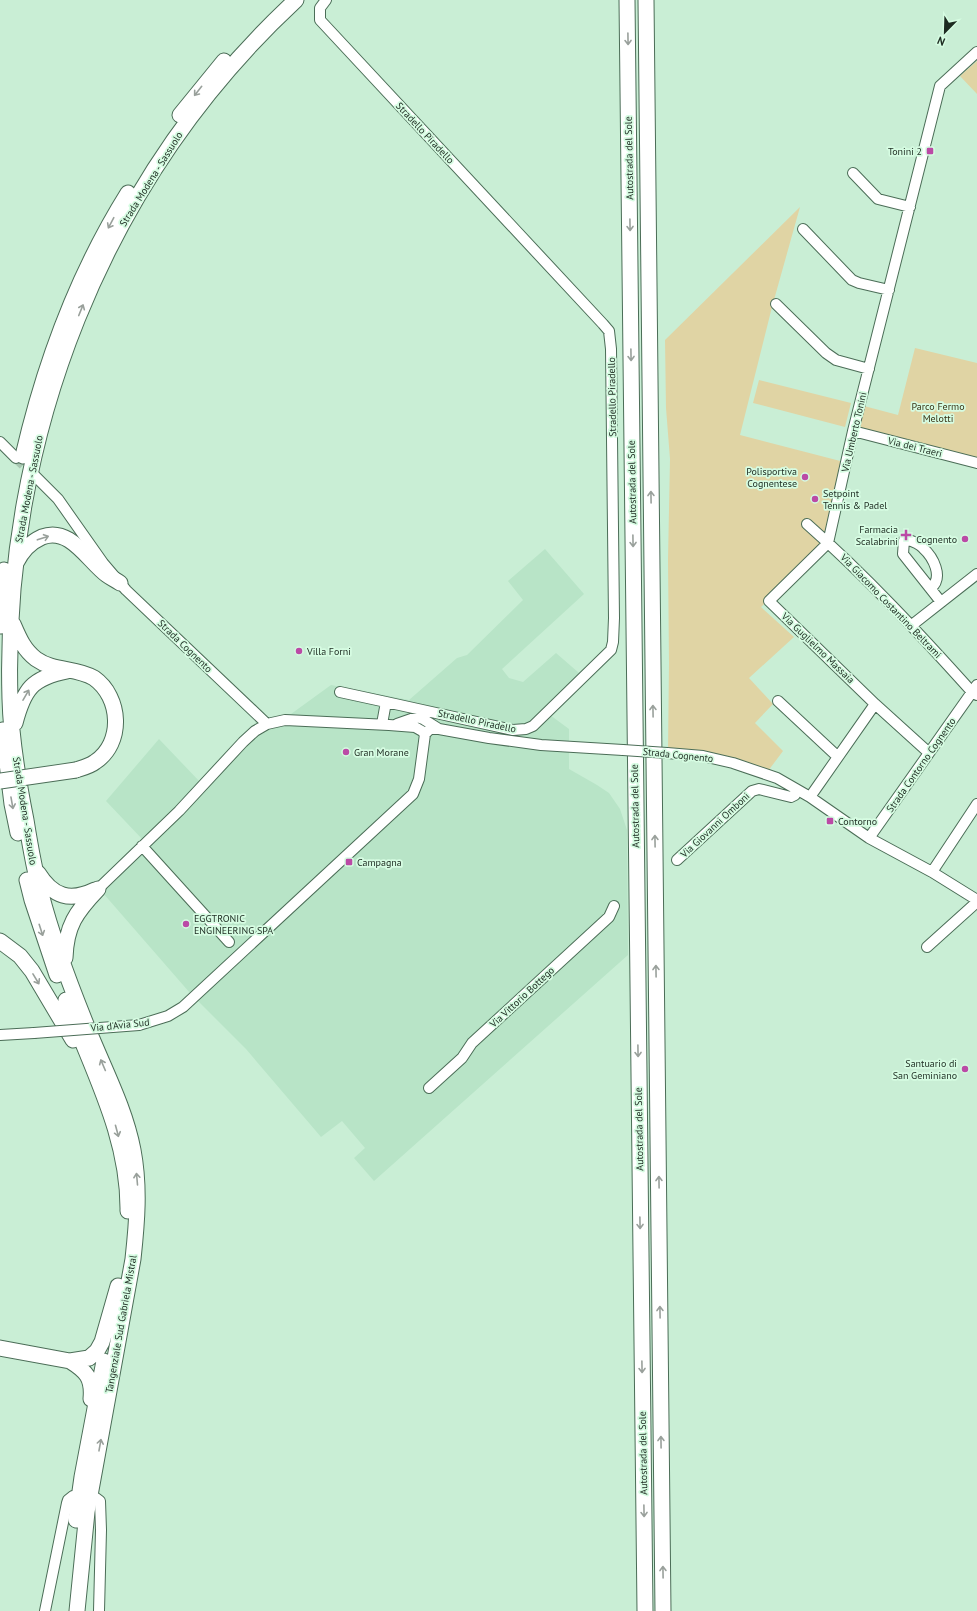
<svg xmlns="http://www.w3.org/2000/svg" width="977" height="1611" viewBox="0 0 977 1611" font-family="'PT Sans',sans-serif">
  <rect width="100%" height="100%" fill="#c9eed5"/>
  <path fill="#b8e4c7" d="M545,549l39,45 -82,75 7,9 14,4 33,-29 30,26 -36,36 19,14v40l28,16 12,8 11,16 7,21 1,125 -254,226 -20,-23 11,-10 -23,-27 -21,16 -75,-88 -56,-56 -94,-108 47,-45 -37,-39 53,-62 42,44 55,-61 35,-8 40,-29 78,15 48,-42 10,-3 56,-55 -15,-19z"/>
  <path fill="#e0d4a4" d="M977,61v33l-17,-18z
    M800,207l-28,100 -32,128 108,28 -20,80 -67,64 33,30 -45,41 24,26 -18,19 28,28 -15,20 -100,-20 1,-88 -1,-103 2,-101 -4,-51 -1,-68z
    M915,348l62,15v98l-119,-30 6,-25 34,9z
    M759,380l92,23 -6,24 -92,-24z"/>
  <g fill="none" stroke-linecap="round" stroke-linejoin="round">
    <path stroke="#a7c7b1" stroke-width="10" stroke-dasharray="10 5" stroke-linecap="butt" d="M16,458l18,17"/>
    <g stroke="#4b6d57" stroke-width="12">
      <path id="minor" d="M326,0l-6,8v12l283,304 6,7 2,18 3,269 -1,24 -2,8 -78,76 -7,3 -13,1 -127,-28
        M853,173l25,26 32,8
        M803,229l49,51 7,3 30,7
        M776,304l50,49 10,7 33,9
        M853,431l124,32
        M0,442l16,16
        M34,475l24,24 45,64 23,27 141,134
        M807,524c59,52 112,109 165,168l5,3
        M828,543l25,-112 87,-345 37,-34
        M828,543l-59,58 106,103 53,48
        M931,588c13,-11 2,-31 -8,-40 -4,-5 -11,-7 -17,-9l-2,1 -1,14 38,48
        M912,625l65,-51
        M340,692l46,10 -4,22
        M778,701l60,56
        M397,724l20,-7 6,2 16,10 50,9 52,7 82,5
        M667,753l36,3 30,7 44,15 33,19 59,41 63,34 45,28
        M810,797l65,-93
        M869,838l108,-153
        M142,846l87,96
        M677,860l75,-69 7,-2 32,8 4,-2 2,-5
        M932,872l45,-68
        M98,889l81,-78 64,-69 12,-11 12,-7 18,-4 104,5 26,2 7,4 3,3
        M927,947l50,-45
        M139,1025l29,-9 15,-9 230,-213 6,-15 6,-45 5,-5h9
        M0,1035l34,-2
        M429,1088l33,-30 10,-15 137,-126 5,-11
        M96,1498l4,3 1,29 -2,81
        M45,1611l22,-108 1,-3 5,-4"/>
    </g>
    <g stroke="#4b6d57" stroke-width="17">
      <path id="highway" d="M627,0l18,1611
        M646,0l17,1611
        M180,115l44,-54
        M23,456c21,-91 55,-183 105,-263
        M16,563c6,-12 13,-20 26,-26 28,-11 46,24 65,38 4,3 9,5 13,8
        M13,624c6,14 11,26 23,35 18,13 40,8 58,19 27,19 30,65 1,84 -5,4 -13,6 -19,8
        M1,626l3,-56
        M15,723c9,-34 17,-45 52,-52
        M3,730l9,74 6,29
        M38,873c15,24 32,29 57,17
        M27,880l5,20 25,75
        M0,941l20,15 12,15 41,69
        M65,958c1,-32 11,-46 33,-69
        M66,1000c25,69 63,135 62,211
        M0,1348l70,13 19,-3 8,-7 5,-9 16,-56
        M70,1361c16,10 23,17 21,38
        M76,1520l6,-43 22,-116
        M77,1611l10,-99 46,-253c4,-37 7,-72 0,-109 -8,-42 -29,-81 -45,-121 -18,-44 -35,-89 -47,-135 -7,-24 -11,-49 -15,-74 -8,-40 -15,-81 -16,-121 -8,-262 93,-520 286,-699"/>
    </g>
    <use href="#minor" stroke="#fff" stroke-width="10"/>
    <use href="#highway" stroke="#fff" stroke-width="15"/>
    <g stroke="#4b6d57" stroke-width="12" stroke-linecap="butt">
      <path id="minor-bridge" d="M623,750l44,3
        M34,1033l105,-8"/>
    </g>
    <g stroke="#4b6d57" stroke-width="17" stroke-linecap="butt">
      <path id="highway-bridge" d="M0,781l76,-11"/>
    </g>
    <use href="#minor-bridge" stroke="#fff" stroke-width="10"/>
    <use href="#highway-bridge" stroke="#fff" stroke-width="15"/>
  </g>
  <defs><path id="oneway-shaft" d="M-6 0H5M1.5-3L5.5 0L1.5 3" fill="none" stroke-width="1.6" stroke-linecap="round" stroke-linejoin="round"/></defs>
  <g stroke="#99a09b">
    <use href="#oneway-shaft" transform="translate(628 39) rotate(89)"/>
    <use href="#oneway-shaft" transform="translate(198 91) rotate(128)"/>
    <use href="#oneway-shaft" transform="translate(111 223) rotate(118)"/>
    <use href="#oneway-shaft" transform="translate(630 225) rotate(89)"/>
    <use href="#oneway-shaft" transform="translate(81 310) rotate(-68)"/>
    <use href="#oneway-shaft" transform="translate(631 355) rotate(89)"/>
    <use href="#oneway-shaft" transform="translate(651 497) rotate(-91)"/>
    <use href="#oneway-shaft" transform="translate(43 538) rotate(-18)"/>
    <use href="#oneway-shaft" transform="translate(633 541) rotate(89)"/>
    <use href="#oneway-shaft" transform="translate(26 695) rotate(-60)"/>
    <use href="#oneway-shaft" transform="translate(653 711) rotate(-91)"/>
    <use href="#oneway-shaft" transform="translate(12 803) rotate(80)"/>
    <use href="#oneway-shaft" transform="translate(655 841) rotate(-91)"/>
    <use href="#oneway-shaft" transform="translate(41 930) rotate(72)"/>
    <use href="#oneway-shaft" transform="translate(656 971) rotate(-91)"/>
    <use href="#oneway-shaft" transform="translate(36 979) rotate(59)"/>
    <use href="#oneway-shaft" transform="translate(638 1051) rotate(89)"/>
    <use href="#oneway-shaft" transform="translate(103 1065) rotate(-113)"/>
    <use href="#oneway-shaft" transform="translate(117 1131) rotate(75)"/>
    <use href="#oneway-shaft" transform="translate(137 1179) rotate(-95)"/>
    <use href="#oneway-shaft" transform="translate(659 1182) rotate(-91)"/>
    <use href="#oneway-shaft" transform="translate(640 1223) rotate(89)"/>
    <use href="#oneway-shaft" transform="translate(660 1312) rotate(-91)"/>
    <use href="#oneway-shaft" transform="translate(642 1367) rotate(89)"/>
    <use href="#oneway-shaft" transform="translate(661 1442) rotate(-91)"/>
    <use href="#oneway-shaft" transform="translate(100 1445) rotate(-80)"/>
    <use href="#oneway-shaft" transform="translate(644 1511) rotate(89)"/>
    <use href="#oneway-shaft" transform="translate(663 1572) rotate(-91)"/>
  </g>
  <g fill="#bb4aa6" stroke="#d6fce2" stroke-width="1.5">
    <rect x="926" y="147" width="8" height="8" rx="2"/>
    <circle cx="805" cy="477" r="4"/>
    <circle cx="815" cy="499" r="4"/>
    <path d="M904 529h4v4h4v4h-4v4h-4v-4h-4v-4h4z"/>
    <circle cx="965" cy="539" r="4"/>
    <circle cx="299" cy="651" r="4"/>
    <circle cx="346" cy="752" r="4"/>
    <rect x="826" y="817" width="8" height="8" rx="2"/>
    <rect x="345" y="858" width="8" height="8" rx="2"/>
    <circle cx="186" cy="924" r="4"/>
    <circle cx="965" cy="1069" r="4"/>
  </g>
  <g text-anchor="middle" dominant-baseline="central" stroke-width="3.5" stroke-linejoin="round" paint-order="stroke">
    <g font-size="10" fill="#1d2b21" stroke="#d6fce2">
      <text transform="translate(425 133) rotate(47)">Stradello Piradello</text>
      <text transform="translate(629 158) rotate(-91)">Autostrada del Sole</text>
      <text transform="translate(151 179) rotate(-58)">Strada Modena - Sassuolo</text>
      <text transform="translate(612 397) rotate(-91)">Stradello Piradello</text>
      <text transform="translate(854 432) rotate(-77)">Via Umberto Tonini</text>
      <text transform="translate(915 447) rotate(14)">Via dei Traeri</text>
      <text transform="translate(632 482) rotate(-91)">Autostrada del Sole</text>
      <text transform="translate(29 489) rotate(-79)">Strada Modena - Sassuolo</text>
      <text transform="translate(891 606) rotate(46)">Via Giacomo Costantino Beltrami</text>
      <text transform="translate(185 646) rotate(44)">Strada Cognento</text>
      <text transform="translate(818 648) rotate(44)">Via Guglielmo Massaia</text>
      <text transform="translate(477 721) rotate(12)">Stradello Piradello</text>
      <text transform="translate(678 755) rotate(6)">Strada Cognento</text>
      <text transform="translate(921 765) rotate(-55)">Strada Contorno Cognento</text>
      <text transform="translate(635 806) rotate(-91)">Autostrada del Sole</text>
      <text transform="translate(25 811) rotate(81)">Strada Modena - Sassuolo</text>
      <text transform="translate(715 825) rotate(-43)">Via Giovanni Omboni</text>
      <text transform="translate(522 997) rotate(-43)">Via Vittorio Bottego</text>
      <text transform="translate(120 1025) rotate(-6)">Via d'Avia Sud</text>
      <text transform="translate(639 1129) rotate(-91)">Autostrada del Sole</text>
      <text transform="translate(121 1324) rotate(-80)">Tangenziale Sud Gabriela Mistral</text>
      <text transform="translate(643 1453) rotate(-91)">Autostrada del Sole</text>
    </g>
    <g font-size="10" fill="#1d2b21" stroke="#d6fce2" text-anchor="start">
      <text x="922" y="151" text-anchor="end">Tonini 2</text>
      <text x="797" y="471" text-anchor="end">Polisportiva<tspan x="797" dy="12">Cognentese</tspan></text>
      <text x="823" y="493">Setpoint<tspan x="823" dy="12">Tennis &amp; Padel</tspan></text>
      <text x="898" y="529" text-anchor="end">Farmacia<tspan x="898" dy="12">Scalabrini</tspan></text>
      <text x="957" y="539" text-anchor="end">Cognento</text>
      <text x="307" y="651">Villa Forni</text>
      <text x="354" y="752">Gran Morane</text>
      <text x="838" y="821">Contorno</text>
      <text x="357" y="862">Campagna</text>
      <text x="194" y="918">EGGTRONIC<tspan x="194" dy="12">ENGINEERING SPA</tspan></text>
      <text x="957" y="1063" text-anchor="end">Santuario di<tspan x="957" dy="12">San Geminiano</tspan></text>
    </g>
    <g font-size="10" fill="#393215" stroke="#d6fce2">
      <text x="938" y="406">Parco Fermo<tspan x="938" dy="12">Melotti</tspan></text>
    </g>
  </g>
  <g transform="translate(945 32) rotate(203)" stroke="#d6fce2" stroke-width="3" paint-order="stroke">
  <path d="M0-3L7 15L0 10L-7 15Z" fill="#1d2b21"/>
  <text y="-6" font-size="11" font-weight="bold" text-anchor="middle" fill="#1d2b21">N</text>
  </g>
</svg>
